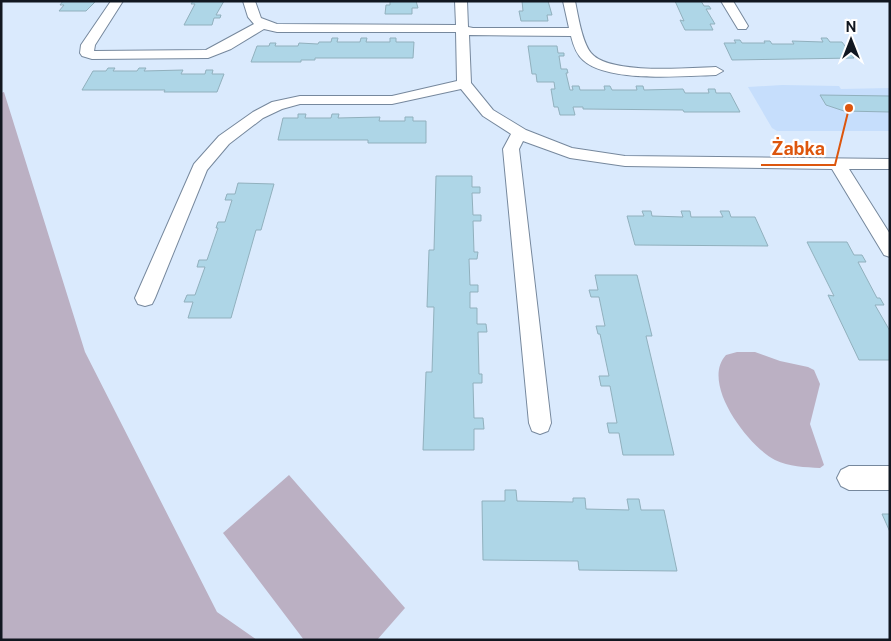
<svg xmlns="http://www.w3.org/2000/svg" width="891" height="641" viewBox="0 0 891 641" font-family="'Public Sans',sans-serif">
  <rect width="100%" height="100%" fill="#daeafd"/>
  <path fill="#c6defc" d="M782,85l57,1 2,3 49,-1v43h-113l-5,-3 -24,-41z"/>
  <path fill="#bbb0c3" d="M4,92l81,260 132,260 40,28h-256v-547z
    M737,352h18l25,9 28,6 6,3 6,14 -10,40 14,41 -4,3c-15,-1 -31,-1 -45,-8 -27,-14 -75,-77 -49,-105z
    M289,475l116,133 -28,32h-73l-81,-107z"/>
  <path fill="#aed6e7" stroke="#91b0bd" d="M63,1h27l5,1 -9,9h-27l5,-6h-4z
    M193,1h31l-8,14h5l-1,3h-6l-2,7h-28l11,-21h-4z
    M390,1h26l2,7h-6v6h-27l1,-9h4z
    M522,1h26l4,14h-5l1,6h-27l-2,-10h4z
    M675,1h26l3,5h5l2,3h-5l9,15h-5l3,6h-28l-5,-10 4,1z
    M332,38h6l-1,4h23l1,-4h6l-1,4h24v-4h6v4h18l-1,16h-98v2h-14v2h-50l6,-16h12l1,-3h6l-1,3h23l1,-3 19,1 1,-2h12z
    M821,38h6l3,4h12l12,16 -122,2 -8,-17h12l-2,-3h6l2,3h23l-1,-2h6l2,3h22l-2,-3 31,1z
    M528,46h29l1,7h6v3h-5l2,13h6l1,4h-2l4,17h3l-1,-4h7l1,4h25l-1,-4h6l2,4h25l-1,-4h7l1,4 39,-1 2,4h24l-1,-4h7l1,4h14l10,19h-56l-1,-2 -100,-1v-2h-10l2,8h-15l-2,-8h-4l-3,-18h4l-1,-7h-17l-1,-8h-4z
    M108,68h7l-2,3h24l2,-3h7l-2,3 39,-1 -2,4h24l1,-4h7l-1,4h12l-7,18h-53l1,-2h-83l11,-19h13z
    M820,95l70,1v16l-46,-1 -18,-6z
    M298,114h8l-1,4h26l1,-4h7l-1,4 42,-1 -1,4h26v-4h8v4h13v22h-58v-3h-90l5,-22h15z
    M436,176h36v11h8v6h-8l1,22h8v6h-8l1,31h4l-1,7h-8l1,26h8v7h-8v16h7v16h9l1,8h-9l1,42h3v9h-9l1,35h9l1,11h-10v21h-51l3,-78h6l2,-65h-7l2,-57h5z
    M238,183l36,1 -13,46h-5l-25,88h-43l5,-16h-9l3,-7h8l10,-28h-8l2,-7h8l11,-32h-2l2,-6h7l7,-22h-7l2,-6h8z
    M642,211h9l1,5 31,1 -2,-6h9l1,6h32l-3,-6h9l2,6h24l13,29 -133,-1 -8,-29h17z
    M807,242h40l7,13h8l4,7h-8l19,36h3l4,7h-9l15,26v29h-31l-31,-65 6,1z
    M595,275h42l15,61h-6l28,119h-51l-4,-22h-10l-2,-10h10l-7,-37h-9l-2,-10h10l-9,-42h-2l-2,-8h9l-6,-29h-8l-2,-7h9z
    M505,490h11l1,11 56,1v-4h12l1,11 43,1 -2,-11h12l2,11h23l13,61 -98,-1 -1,-9 -95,-1 -1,-59h23z
    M882,514h8v18z"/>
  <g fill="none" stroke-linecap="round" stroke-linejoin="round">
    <g stroke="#76889d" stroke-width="2">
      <path id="minor" d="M111,1h12l-28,44 -1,6 112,-1 48,-26 -6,-7 -5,-16h12l6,17 16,6 179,1 -1,-24h12l1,26 5,1h96l-6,-27h12c3,14 7,41 16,52 18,22 97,15 125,14l7,4 -7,4c-34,1 -108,8 -133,-15 -7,-6 -10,-16 -12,-24l-102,-1 2,48 22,27 33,20 46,18 53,8 265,3v10h-41l41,65v23l-6,-2 -52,-86 -207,-3 -55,-8 -47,-17 -4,8 32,274 -3,8 -8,3 -8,-3 -3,-8 -26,-274 8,-15 -28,-18 -22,-27 -69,15h-92l-18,5 -19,9 -34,26 -22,26 -52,128 -3,6 -7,2 -7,-2 -3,-6 59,-134 25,-28 34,-24 19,-10 28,-6h92l65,-15 -1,-49h-179l-13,-3 -33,20 -23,9 -116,1 -10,-3 -2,-3 1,-8z
        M721,1h12l15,25 -2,3h-8z
        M849,466h41v24h-41l-8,-4 -4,-8 4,-8z"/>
    </g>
    <use href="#minor" fill="#fff" fill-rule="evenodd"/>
  </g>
  <path fill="none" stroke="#dd560d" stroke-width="2" d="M849 108L835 165H761"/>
  <circle fill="#dd560d" stroke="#fff" stroke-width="2" cx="849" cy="108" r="5"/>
  <g font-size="18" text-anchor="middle" font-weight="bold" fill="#dd560d" stroke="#fff" stroke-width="4.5" stroke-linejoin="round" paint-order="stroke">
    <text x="798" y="155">Żabka</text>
  </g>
  <rect width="891" height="641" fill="none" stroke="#111720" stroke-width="5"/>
  <g transform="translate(851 40)" stroke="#ffffff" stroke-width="4" paint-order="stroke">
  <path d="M0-4L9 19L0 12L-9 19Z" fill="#111720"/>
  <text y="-8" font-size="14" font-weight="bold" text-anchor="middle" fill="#111720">N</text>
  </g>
</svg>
